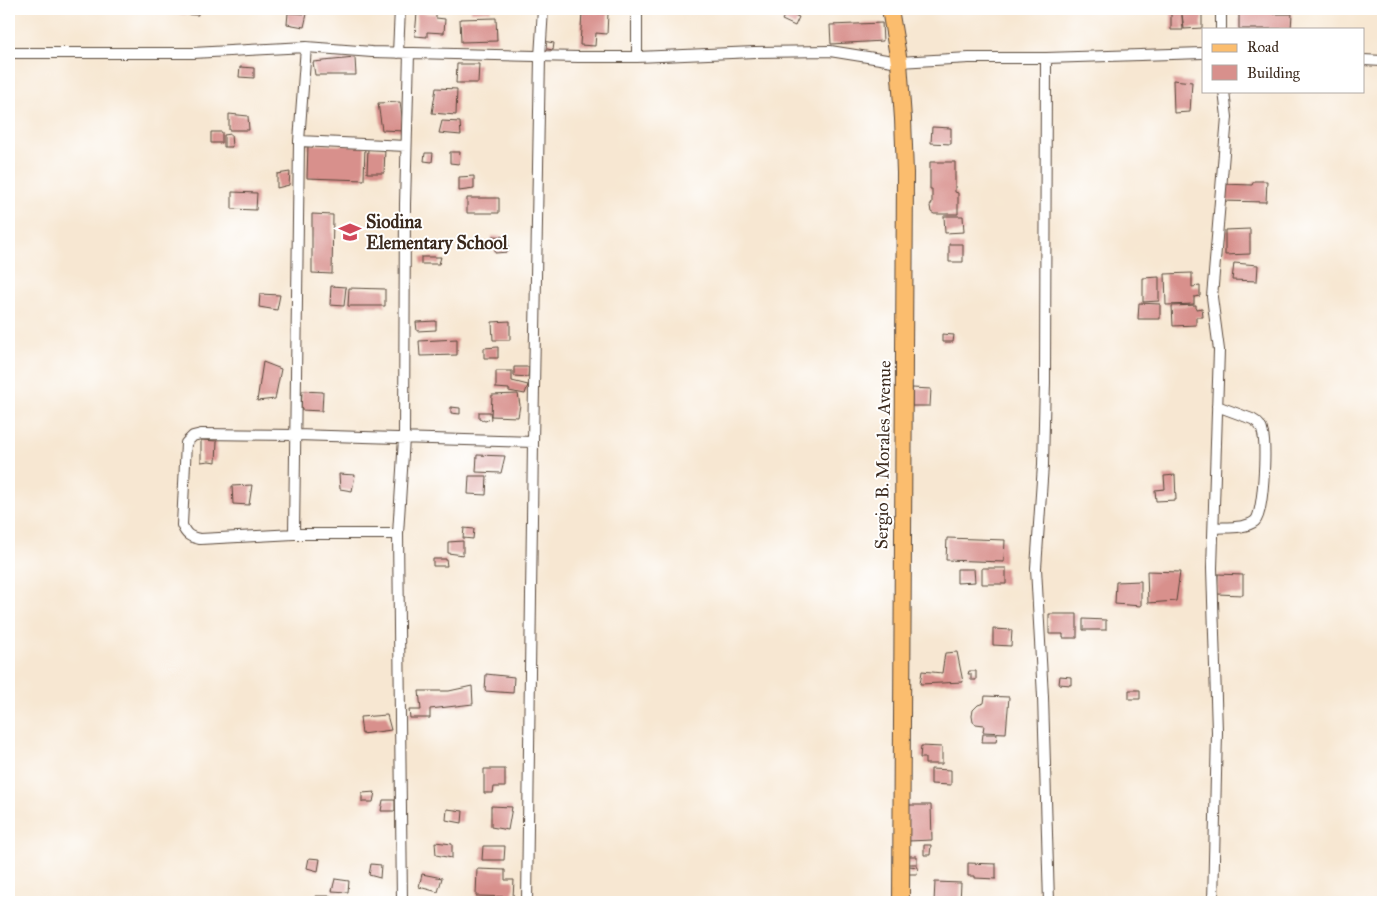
<svg xmlns="http://www.w3.org/2000/svg" width="1392" height="911" viewBox="0 0 1392 911" font-family="'IM FELL Great Primer',serif">
  <rect width="100%" height="100%" fill="#fff"/>
  <filter id="ink" filterUnits="userSpaceOnUse"><feTurbulence type="fractalNoise" baseFrequency=".02" numOctaves="2"/><feDisplacementMap in="SourceGraphic" scale="10" xChannelSelector="R" yChannelSelector="G"/><feConvolveMatrix kernelMatrix="1 2 1 2 8 2 1 2 1" color-interpolation-filters="sRGB"/></filter>
  <filter id="wash" filterUnits="userSpaceOnUse"><feTurbulence type="fractalNoise" baseFrequency=".0096" numOctaves="4" result="noise"/><feDisplacementMap in="SourceGraphic" scale="20" xChannelSelector="R" yChannelSelector="G"/><feGaussianBlur stdDeviation="1.12" result="paint"/><feColorMatrix in="noise" values="0 0 0 0 0 0 0 0 0 0 0 0 0 0 0 0 0 1.4 0 .05"/><feComposite in="paint" operator="in"/></filter>
  <g filter="url(#wash)">
    <rect width="100%" height="100%" fill="#f7e7d2"/>
    <g id="blocks">
      <path fill="#d8908c" d="M178,9h20v6l-21,-1z
        M471,9h20v2l-20,1z
        M1171,9h31v19l-18,1 -2,-14 1,15h-12z
        M1239,9h36l-1,5h18l-1,15h-52z
        M582,12l26,1 -1,21 -11,-1 -1,13 -15,-1z
        M786,12l13,5 -4,9 -13,-6z
        M288,13l19,1 -3,13 -17,-3z
        M417,13l19,1v4l9,1 -1,14 -17,-1v5l-12,-1z
        M496,18l1,23 -36,1 -1,-23z
        M882,23l1,18 -52,3 -1,-19z
        M543,41l11,2 -1,7 -11,-2z
        M355,58l1,17h-41l-2,-13z
        M457,64h22l-1,19h-22z
        M240,67l14,1v10l-15,-1z
        M1173,80l19,2 -2,30 -16,1z
        M436,88l21,1 -1,26 -24,-2z
        M400,102l4,29 -22,-1 -4,-27z
        M229,114l19,2 1,14h-20z
        M442,121l18,1 1,13 -22,-2z
        M932,127l19,1v16l-20,-1z
        M211,132h11v11h-11z
        M231,134l1,13h-8v-12z
        M308,144l57,2 -1,34 -57,-2z
        M368,148l17,1 -1,24h-17z
        M450,152h10l-1,12 -9,-1z
        M425,153h8l-1,9 -8,-1z
        M930,162h25v30l3,1v21h-24l-3,-2 -1,-6 2,-3v-14h-2z
        M290,172l-1,13 -12,3v-14z
        M474,176v13l-15,2v-14z
        M1254,181h13l-1,21 -45,-1 1,-17 30,1z
        M232,192l25,1 -1,17 -24,-1z
        M467,198h32v15h-32z
        M312,214l21,1 -1,59 -20,-1z
        M944,216h19l1,16 -19,1z
        M1250,229v25l-25,1v-25z
        M492,236l16,1v15l-13,1v-8h-4z
        M949,244h14v18h-14z
        M421,257h20l-2,7h-18z
        M1234,263l24,2 -1,16 -25,-1z
        M1192,273v14l8,-1v10l-6,1v7l-28,1 -1,-31z
        M1159,277v24l-16,1v-24z
        M331,286l15,1 -2,19 -14,-1z
        M349,288l36,1v17h-37z
        M260,294l20,1 -3,15 -18,-3z
        M1139,303l21,1v15h-22z
        M1196,305v4l6,-1 1,9h-7v8l-23,1 -1,-20z
        M436,321v9l-19,1 -1,-9z
        M510,321v19h-17l-1,-18z
        M942,334l12,1 -1,7h-11z
        M457,339v16l-37,1 -1,-15z
        M498,347v11h-14v-10z
        M263,362l18,7 -6,30 -18,2z
        M514,367h15l-1,10 -14,-1z
        M496,371h16v10l16,4 -3,9 -16,-3v-2l-13,-1z
        M912,388l19,1 -1,17h-18z
        M302,391l21,1 -1,19 -21,-1z
        M518,394l2,11 -2,12 -27,-1 1,-21z
        M451,407l9,1v6l-9,-1z
        M479,412h11l1,7 -6,2 -6,-3z
        M201,440l16,1 -1,21 -7,-1 -8,1z
        M477,455l28,1 -4,17 -25,-1z
        M339,474l16,1 -3,16 -12,-2z
        M1175,475l1,25 -20,1 -1,-11 10,-1 -1,-13z
        M469,476h18l-1,19 -18,-1z
        M252,485l-3,20 -16,-1 -1,-18z
        M464,528l10,1 -1,10 -10,-1z
        M947,538l58,2 -1,22 -58,-2z
        M463,541v14l-15,-2v-11z
        M433,559h13l1,7h-14z
        M982,568h24v16h-24z
        M957,569h17l1,13 -18,1z
        M1147,571l33,1 -4,29 -28,2z
        M1218,574l25,1v20l-26,-1z
        M1141,581v25l-26,-2 1,-22z
        M1049,614h28v24h-14v-4h-14z
        M1083,619l23,1v10h-23z
        M993,629l19,1 -1,16 -18,-1z
        M957,652l6,30 -43,2 2,-13 20,2 3,-20z
        M969,671h7v9h-5v-6h-3z
        M486,674l28,3 -1,16 -28,-2z
        M1060,676l11,1v8l-12,-1z
        M472,686l1,18 -43,5v9h-20l-1,-8h12l-2,-19h30z
        M1129,690h11v9h-11z
        M985,696l24,1 -3,36 -23,-1 1,-7 -8,-1 -3,-2 -1,-6 1,-6 5,-5 6,-2z
        M387,715l4,15 -29,4 -2,-17z
        M983,734h14l-1,8h-14z
        M921,746l21,1v17h-17v-6h-5z
        M484,769h21v18h-11l-1,6h-9z
        M931,769l20,1v15l-20,-1z
        M375,792l-2,10h-11v-9z
        M383,800h12v11h-14z
        M905,805h26l1,35 -24,1z
        M491,806l21,1 -4,23 -17,-3z
        M447,809l16,2 -1,12 -16,-3z
        M435,842l17,2v14l-16,-3z
        M924,845h7l-1,10h-6z
        M483,846h22l-1,14h-22z
        M908,856h9v8h-9z
        M309,858l11,1 -2,12 -11,-3z
        M968,863l28,1v15l-21,-1v-2h-7z
        M371,864l10,1 -1,13 -11,-3z
        M909,866l9,1 -1,7h-8z
        M477,869l28,1v10h9l-1,17 -37,-1z
        M422,874l20,4 -4,14 -19,-5z
        M335,879l14,2 -1,11 -16,-1z
        M935,882l26,1 -1,19h-26z
        M315,896h16l-1,6h-16z"/>
    </g>
  </g>
  <g filter="url(#ink)">
    <use href="#blocks" fill-opacity="0" stroke="#574639" stroke-width="1"/>
    <g fill="none" stroke-linecap="round" stroke-linejoin="round">
      <g stroke="#574639" stroke-width="12">
        <path id="street" d="M637,9v48
          M1221,9v20
          M9,53h184l113,-6 66,5 207,5h58l118,-5 75,-1 69,11 70,-4h77l157,-5
          M398,53l2,-44
          M1046,58l-1,324 -2,83 -7,103 7,129 6,205
          M1363,60l20,1
          M299,141l107,5
          M1214,528c12,-1 31,1 41,-7 9,-8 11,-74 8,-87 -1,-7 -5,-12 -11,-15l-35,-13
          M294,534l5,-393 7,-94
          M398,534h-104l-94,5c-10,-2 -14,-4 -18,-14l4,-82 7,-7 8,-2 95,1 237,7
          M402,902l-4,-368 6,-96 1,-234 4,-151
          M527,902l6,-460 7,-385 3,-48
          M1213,902l4,-170 -5,-164 7,-218 -7,-53 15,-180 -3,-26"/>
      </g>
      <g stroke="#574639" stroke-width="18">
        <path id="primary" d="M890,9l9,53 4,57 2,54 -4,729"/>
      </g>
      <use href="#street" stroke="#fff" stroke-width="10"/>
      <use href="#primary" stroke="#fbbd6e" stroke-width="16"/>
    </g>
  </g>
  <defs>
    <g id="school-bare" transform="scale(1.725)"><path d="M0-5L7-2L0 1L-7-2ZM-4 1L0 2.5L4 1V4Q0 6-4 4Z" fill="#d1495b" stroke="#fff" stroke-width="2.5" paint-order="stroke"/></g>
  </defs>
  <g fill-rule="evenodd">
    <use href="#school-bare" x="350" y="232"/>
  </g>
  <g text-anchor="middle" dominant-baseline="central" stroke-width="4" stroke-linejoin="round" paint-order="stroke">
    <g font-size="18" font-weight="bold" fill="#3b2a1e" stroke="#fff" text-anchor="start">
      <text x="366" y="222">Siodina<tspan x="366" dy="21">Elementary School</tspan></text>
    </g>
    <g font-size="18" fill="#3b2a1e" stroke="#fff">
      <text transform="translate(883 455) rotate(-89)">Sergio B. Morales Avenue</text>
    </g>
  </g>
  <rect width="1392" height="911" fill="none" stroke="#fff" stroke-width="30"/>
  <rect x="1202" y="28" width="162" height="65" fill="#ffffff" stroke="#b1aaa5"/>
  <rect x="1212" y="44" width="25" height="8" fill="#fbbd6e" stroke="#b1aaa5"/>
  <text x="1247" y="52" font-size="15" fill="#3b2a1e">Road</text>
  <rect x="1212" y="65" width="25" height="15" fill="#d8908c" stroke="#b1aaa5"/>
  <text x="1247" y="78" font-size="15" fill="#3b2a1e">Building</text>
</svg>
